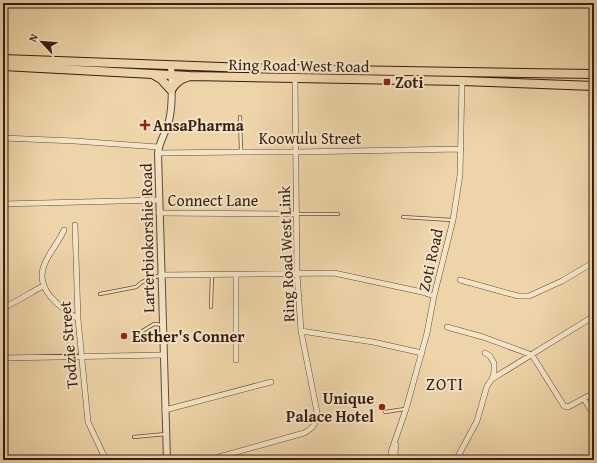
<svg xmlns="http://www.w3.org/2000/svg" width="597" height="463" viewBox="0 0 597 463" font-family="'Gentium Book Plus',serif">
  <rect width="100%" height="100%" fill="#eed5a9"/>
  <filter id="stains"><feTurbulence type="fractalNoise" baseFrequency=".005" numOctaves="4"/><feColorMatrix values="0 0 0 0 .2 0 0 0 0 .09 0 0 0 0 .02 0 0 0 .5 -.17"/></filter>
  <radialGradient id="worn" r=".72"><stop offset=".6" stop-color="#630" stop-opacity="0"/><stop offset="1" stop-color="#630" stop-opacity=".3"/></radialGradient>
  <g fill="none" stroke-linecap="round" stroke-linejoin="round">
    <g stroke="#654b38" stroke-width="4">
      <path id="service" d="M240,117l1,34
        M297,214h41
        M403,217l49,3
        M100,294l36,-7 6,-5 19,-7
        M211,307l1,-32
        M136,335l18,-11 9,1
        M385,412l20,-3
        M134,437l32,-3"/>
    </g>
    <g stroke="#654b38" stroke-width="6">
      <path id="minor" d="M3,138l72,3 83,6
        M158,153l83,-1h54l166,-3
        M3,204l156,-4
        M159,213l138,1
        M75,225l3,94 10,103 18,38
        M64,230c-5,12 -14,21 -19,33 -12,25 14,44 33,56
        M236,274v86
        M161,275l173,-2 88,19 12,4
        M460,280l58,16h11l33,-15 32,-19
        M5,307c13,-6 25,-14 38,-21
        M447,327l36,10 49,18 32,51 4,1 26,-14
        M301,331l72,11 49,11
        M3,358l160,-3
        M492,379l102,-63
        M584,399l10,16
        M165,410l106,-28
        M396,445l-1,8 2,7
        M208,460l96,-27c11,-6 12,-10 13,-21l-16,-81 -4,-57 -2,-195
        M391,460v-8l15,-43 21,-76 7,-37 19,-76 7,-45 2,-94
        M456,460l21,-39 10,-35 5,-7 2,-7v-9l-4,-7 -5,-3
        M587,460l7,-5"/>
    </g>
    <g stroke="#654b38" stroke-width="8">
      <path id="tertiary" d="M167,460l-9,-307c1,-11 8,-21 11,-32 4,-16 3,-39 2,-56"/>
    </g>
    <g stroke="#371d12" stroke-width="10">
      <path id="primary" d="M3,59l275,10 316,5
        M3,66l187,10 272,5 132,5
        M154,75l7,4 10,11c4,-7 8,-11 16,-13"/>
    </g>
    <use href="#service" stroke="#f4e4c7" stroke-width="2.5"/>
    <use href="#minor" stroke="#f4e4c7" stroke-width="5"/>
    <use href="#tertiary" stroke="#f4e4c7" stroke-width="6"/>
    <use href="#primary" stroke="#eed5a9" stroke-width="8"/>
  </g>
  <g fill="#8f2418" stroke="#f4e4c7" stroke-width="1.5">
    <rect x="383" y="78" width="8" height="8" rx="2"/>
    <path d="M143 119h4v4h4v4h-4v4h-4v-4h-4v-4h4z"/>
    <circle cx="124" cy="336" r="4"/>
    <circle cx="382" cy="407" r="4"/>
  </g>
  <g text-anchor="middle" dominant-baseline="central" stroke-width="4" stroke-linejoin="round" paint-order="stroke">
    <g font-size="16" fill="#371d12" stroke="#f4e4c7">
      <text transform="translate(299 65) rotate(1)">Ring Road West Road</text>
      <text x="310" y="138">Koowulu Street</text>
      <text x="213" y="200">Connect Lane</text>
      <text transform="translate(147 238) rotate(-91)">Larterbiokorshie Road</text>
      <text transform="translate(286 254) rotate(-92)">Ring Road West Link</text>
      <text transform="translate(430 260) rotate(-77)">Zoti Road</text>
      <text transform="translate(68 345) rotate(-95)">Todzie Street</text>
    </g>
    <g font-size="16" font-weight="bold" fill="#371d12" stroke="#f4e4c7" text-anchor="start">
      <text x="395" y="82">Zoti</text>
      <text x="153" y="125">AnsaPharma</text>
      <text x="132" y="336">Esther's Conner</text>
      <text x="374" y="398" text-anchor="end">Unique<tspan x="374" dy="18">Palace Hotel</tspan></text>
    </g>
    <g font-size="17" letter-spacing="1" fill="#371d12" stroke="#f4e4c7">
      <text x="445" y="383">ZOTI</text>
    </g>
  </g>
  <rect width="597" height="463" fill="none" stroke="#eed5a9" stroke-width="16"/>
  <rect x="4" y="4" width="589" height="455" fill="none" stroke="#371d12" stroke-width="2"/>
  <rect x="8" y="8" width="581" height="447" fill="none" stroke="#371d12"/>
  <g transform="translate(42 42) rotate(296)" stroke="#f4e4c7" stroke-width="3" paint-order="stroke">
  <path d="M0-3L7 15L0 10L-7 15Z" fill="#371d12"/>
  <text y="-6" font-size="11" font-weight="bold" text-anchor="middle" fill="#371d12">N</text>
  </g>
  <rect width="100%" height="100%" filter="url(#stains)"/>
  <rect width="100%" height="100%" fill="url(#worn)"/>
</svg>
